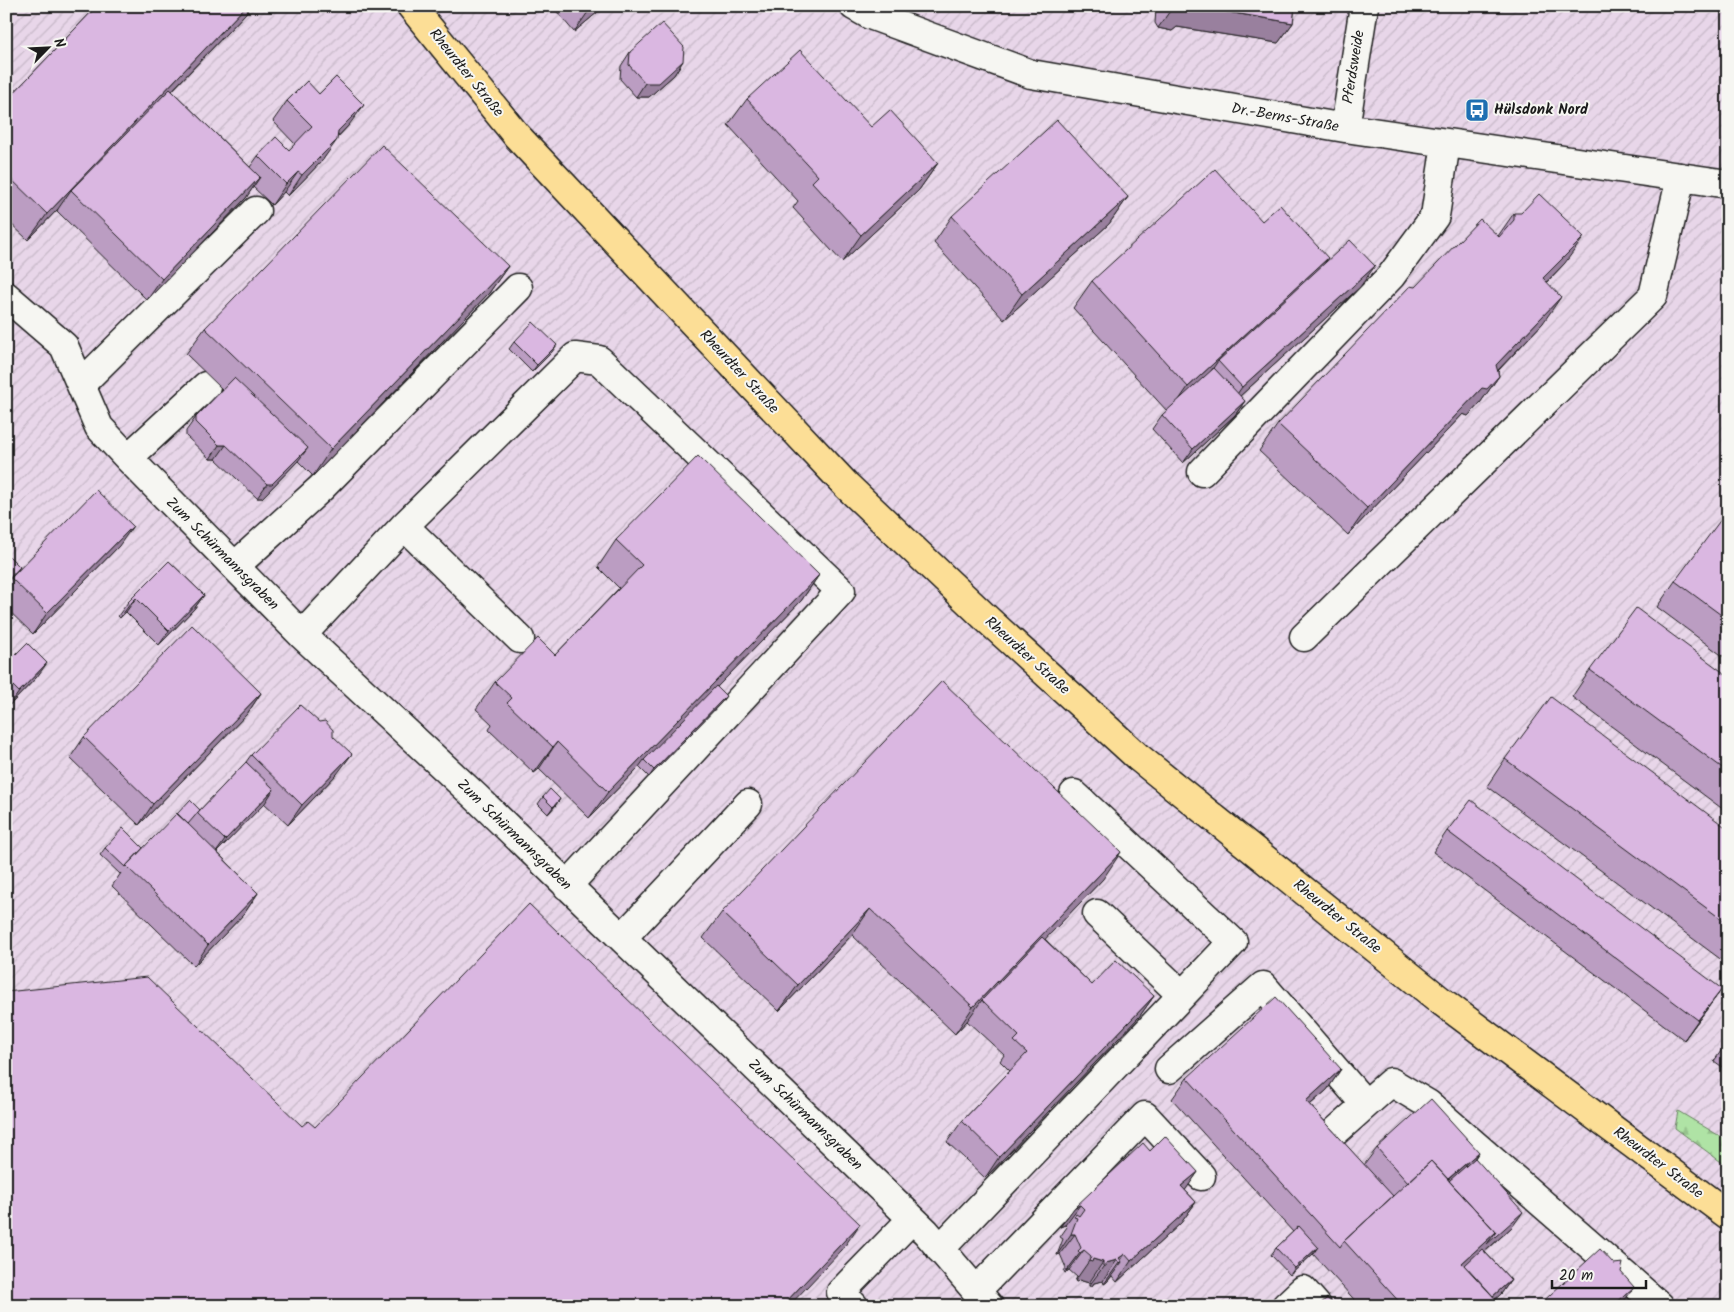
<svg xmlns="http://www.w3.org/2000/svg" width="1734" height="1312" viewBox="0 0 1734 1312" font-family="Kalam,sans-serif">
  <defs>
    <pattern id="industrial-furrows" width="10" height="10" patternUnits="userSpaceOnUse" patternTransform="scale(1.25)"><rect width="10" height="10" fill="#e8d6e9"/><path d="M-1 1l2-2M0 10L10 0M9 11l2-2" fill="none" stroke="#c6b7c7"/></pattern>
    <pattern id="forest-firs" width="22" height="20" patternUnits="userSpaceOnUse" patternTransform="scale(1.25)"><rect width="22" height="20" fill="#afe3a5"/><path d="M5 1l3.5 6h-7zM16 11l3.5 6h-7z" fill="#96c28d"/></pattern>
  </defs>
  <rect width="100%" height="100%" fill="#eee3ed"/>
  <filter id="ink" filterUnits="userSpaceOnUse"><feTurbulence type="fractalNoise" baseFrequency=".02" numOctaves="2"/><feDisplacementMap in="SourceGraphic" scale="10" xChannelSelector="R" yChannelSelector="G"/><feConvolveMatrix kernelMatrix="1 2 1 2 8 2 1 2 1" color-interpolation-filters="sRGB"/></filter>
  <g filter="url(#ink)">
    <path fill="url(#industrial-furrows)" d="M6,6h1722v1300h-1722z"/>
    <path fill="url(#forest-firs)" stroke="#668060" d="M1678,1111l50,30v26l-53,-39z"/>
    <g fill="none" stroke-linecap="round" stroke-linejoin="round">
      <g stroke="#1c1c1c" stroke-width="31">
        <path id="minor" d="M854,6l16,9 161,59 314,54 383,56
          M1345,128l19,-122
          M6,296l58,50 35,81 29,31 174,177 174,162 450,435 63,74
          M81,384l175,-173
          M128,458l78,-72
          M1202,472l189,-196 44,-60 11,-73
          M404,526l116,113
          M235,566l86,-78 197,-200
          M302,635l102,-109 171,-169 24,3 242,231 -274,295
          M1304,637l349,-341 28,-119
          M1097,914l85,81
          M622,938l126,-134
          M1169,1069l94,-83 102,118
          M1327,1139l64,-57 37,22 232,202
          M940,1249l293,-307 -159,-148
          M976,1291l169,-175 56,60
          M854,1306l-13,-14 71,-73
          M1286,1306l17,-16 14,16"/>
      </g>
      <g stroke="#1c1c1c" stroke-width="31">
        <path id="major" d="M411,6l106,130 330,350 141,134 150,137 303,244 287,214"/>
      </g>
      <use href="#minor" stroke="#f6f6f2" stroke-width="28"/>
      <use href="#major" stroke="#fcde96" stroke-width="28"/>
    </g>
    <path fill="#bb9dc2" stroke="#1c1c1c" d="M97,6h154l-6,8 -73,77 78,76 8,-11 31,-6 6,-6 -22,-23 14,-20 62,24 -12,13 -15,23 -34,35 -4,-4 -12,13 -19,-18 -7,11 -99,102 -90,-89 1,-2 -30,31 -22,-21v-118z
      M552,6h53l-31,26z
      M1158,6h137l-2,17 -15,20 -101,-16 -5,4 -14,-3 -3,-5 1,-14z
      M630,52l53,9 -9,14 -25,22h-13l-16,-18 1,-13z
      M747,99l124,28 67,36 -19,27 -77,72 -49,-54 5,-7 -70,-76z
      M1128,197l-19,27 -105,96 -70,-77 18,-27z
      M1514,213l51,50 -18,19 -4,41 -45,48 1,5 -19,27 -12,13 -5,-2 -115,121 -89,-84 19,-27 137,-137 83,-51z
      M1262,221l66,37 -4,6 36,23 -120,109 5,5 -10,14 -52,48 -31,-34 10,-14 5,-4 -94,-103 19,-27z
      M508,266l-19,27 -176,183 -15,-15 -36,37h-5l-41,-39h-6l-24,-23v-5l10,-14 26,-28 -36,-35 19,-26z
      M514,342l38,10 -20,20 -23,-23z
      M1728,523v137l-71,-53 18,-26z
      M616,540l203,35 -18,26 -84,86 4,16 -72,74 -10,-10 -50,51 -50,-49 -5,4 -45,-43 3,-6 -16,-15 19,-27 60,-27 64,-67 -21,-21z
      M119,546l-86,88 -27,-26v-55l11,19z
      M169,561l35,34 -10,14 -35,36 -33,-33 -6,6 -2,-2 10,-14z
      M6,664l31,13 -28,29 -3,-3z
      M1590,670l138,6v137l-156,-116z
      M261,693l-14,21 -108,111 -69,-67 14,-21z
      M333,736l4,38 -49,51 -24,-22 -47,49 41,41 -14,21 -50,52 -82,-80 9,-13 -1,1 -20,-19 5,-7h38l57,-38 46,-48 5,-7z
      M1505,759l223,70 -1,135 -240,-178z
      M543,797l17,2 -5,7 -7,8 -10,-10z
      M1447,831l275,158 -38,51 -251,-188z
      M1103,879l-58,60 47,46 62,11 -15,21 -154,161 -38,-36 15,-21 48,-50 -10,-10 4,-6 -37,-34 -12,13 -103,-99 -73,76 -76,-73 19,-26z
      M1728,1041v30l-14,-10z
      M1341,1069l-14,21 -17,15 54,60 13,-17 102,4 -4,6 38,68 -28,26 26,28 -10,14 -6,5 7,7h-142l-47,-52 -23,21 -19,-20 5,-7 17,-16 -121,-133 15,-21z
      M1150,1151l48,21 -13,18 11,12 -15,21 -64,59 -5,-6 -5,6 -3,2 -1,-3 -9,2 -2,3h-3v-3l-10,-3 -2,2 -2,-1 2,-4 -8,-7 -4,3 -1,-2 2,-3 -6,-14 -3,1 6,-16 -3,-2 7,-10 -2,-2 -5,2 15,-20z"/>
    <path fill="#99809e" stroke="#1c1c1c" d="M246,6h5l-6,8 -171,179 -3,-3 -13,19 -30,31 19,-26z
      M594,6h11l-31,26 14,-20z
      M1192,6l101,17 -15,20 -101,-16 -5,4 -14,-3 14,-20z
      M683,61l-9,14 -25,22h-13l9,-14z
      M364,105l-15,20 -25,26 14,-20z
      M337,140l-15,21 -34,35 14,-21z
      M938,163l-19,27 -77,72 19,-27z
      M298,172l-14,20 -12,13 14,-21z
      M260,177l-14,21 -99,102 15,-21z
      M1128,197l-19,27 -105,96 18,-26z
      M1584,237l-19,26 -41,42 19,-27z
      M1328,258l-18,27 -92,76 -14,20 -34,32 18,-26z
      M508,266l-19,27 -176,183 18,-27z
      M1375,266l-15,21 -132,120 14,-20z
      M1561,297l-18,26 -65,68 18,-26z
      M557,345l-5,7 -20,20 5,-7z
      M1499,376l-19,27 -12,13 -5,-2 -115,121 19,-27 115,-120z
      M1245,401l-10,14 -52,48 10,-14z
      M219,445h7l-10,14h-6z
      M308,448l-10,13 -36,37h-5l10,-14z
      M133,526l-14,20 -86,88 14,-21z
      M20,567l-8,12 -1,-1 -5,7v-3z
      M819,575l-18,26 -156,160 -1,-1 -5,7 -50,51 19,-26z
      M204,595l-10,14 -35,36 10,-14z
      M136,598l-10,14 -6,6 10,-14z
      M47,663l-10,14 -28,29 10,-14z
      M261,693l-14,21 -108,111 14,-21z
      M726,696l-5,7 -72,74 5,-7z
      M557,742l-18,27 -5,4 19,-26z
      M352,754l-15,20 -49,51 14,-20z
      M274,789l-9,14 -50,51 10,-14z
      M560,799l-5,7 -7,8 5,-7z
      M1121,852l-18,27 -119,124 -2,-3 -15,21 -12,13 18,-27z
      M258,893l-14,21 -50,52 14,-21z
      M870,909l-18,26 -73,76 19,-26z
      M1722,989l-15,20 -23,31 14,-20z
      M1154,996l-15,21 -154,161 14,-21z
      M1341,1069l-14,21 -36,31 15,-20z
      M1479,1152l-14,20 -22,12z
      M1198,1172l-14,20 -3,-6z
      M1196,1202l-15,21 -64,59 14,-21z
      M1080,1205l-15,20 -5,2 15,-20z
      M1523,1212l-10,14 -57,52 6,-15 34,-31z
      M860,1224l-18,26 -53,56h-7z
      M1071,1234h4l-15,20 -3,1z
      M1318,1247l-5,7 -23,21 5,-7z
      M1084,1250l-15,20 -4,3 15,-20z
      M1125,1254l-6,9 3,-1 -15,20 -3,2 15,-21v-5z
      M1093,1259l10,3 -14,21 -10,-3 -2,2 -2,-1 14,-20z
      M1117,1260l-14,21 -9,2 -2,3h-3l17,-23z
      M1511,1280l-10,14 -13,12h-6z
      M1634,1287l-13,19h-8z"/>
    <path fill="#dab7e1" stroke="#1c1c1c" d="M97,6h149l-199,208 -41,-40v-73z
      M583,6h11l-6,6z
      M1171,6h21l-6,4 -14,-2z
      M1193,6h102l-2,17z
      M662,23l22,24 -1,14 -24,22h-14l-16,-18 1,-13z
      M800,50l71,77 19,-17 48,53 -77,72 -49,-53 6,-6 -71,-77z
      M336,77l28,28 -26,26 -1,9 -35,35 -4,-3 -12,12 -28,-28 18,-19 13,13 23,-24 -25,-25 20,-20 12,13z
      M170,89l90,88 -98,102 -91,-89z
      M1057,120l71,77 -106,97 -70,-78z
      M382,145l126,121 -177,183 -126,-121z
      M1215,169l47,52 18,-16 48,53 -140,129 -96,-106z
      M1539,194l45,43 -41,41 18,19 -65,68 3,11 -12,13 -5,-1 -115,120 -89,-84 132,-138 5,1 65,-68 19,18 15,-17v-7h7z
      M1350,240l25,26 -133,121 -24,-26z
      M533,322l24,23 -20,20 -23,-23z
      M1214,368l31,33 -52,48 -31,-34z
      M234,378l74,70 -36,36h-5l-41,-39h-7l-23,-23v-5z
      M698,456l121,119 -211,217 -51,-50 -4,5 -46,-44 5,-5 -17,-16 43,-44 17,17 87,-90 -26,-25z
      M96,490l37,36 -86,87 -36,-35z
      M1722,518l6,5v97l-53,-39z
      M6,553l14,14 -14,15z
      M169,561l35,34 -35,36 -33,-33 -6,6 -2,-2z
      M1636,608l92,68v96l-138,-102z
      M192,625l69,68 -108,111 -69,-67z
      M27,643l20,20 -28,29 -13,-13v-15z
      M942,681l179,171 -148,155 -103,-98 -72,76 -76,-73z
      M716,686l10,10 -72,74 -10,-10z
      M1551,697l177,132v95l-223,-165z
      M300,705l19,17 6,-1 8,9v6l19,18 -50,51 -51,-50z
      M246,762l28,27 -49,51 -28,-27z
      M550,789l10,10 -7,8 -10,-10z
      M190,800l10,10 -12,14 -11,-10z
      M1471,800l251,189 -24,31 -251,-189z
      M177,813l81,80 -50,52 -82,-79z
      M123,828l20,20 -18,19 -20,-19z
      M529,904l331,320 -78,82h-776v-314l141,-15 155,149 6,-5 7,6z
      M1042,937l50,48 24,-25 38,36 -155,161 -37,-36 65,-68 -13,-12 5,-5 -37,-36z
      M1276,997l65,72 -35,32 87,95 -49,45 -4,6 -153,-169z
      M1431,1099l48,53 -31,27 -17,-18 -23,22 -31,-35z
      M1165,1136l33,36 -17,14 15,16 -65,59 -6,-7 -6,4 3,4 -3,1 -2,-3 -11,3v3h-3v-4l-10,-3 -1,3 -3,-1 2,-5 -7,-6 -4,3 -2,-2 3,-3 -6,-14h-4l6,-16 -3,-1 2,-3 3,2 5,-7 -4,-4 -5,2 68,-64 7,8z
      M1475,1158l48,54 -36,32 9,-12 -47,-51z
      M1431,1161l65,71 -34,31 40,43h-99l-59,-65z
      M1299,1226l19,21 -23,21 -19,-20z
      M1482,1249l29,31 -18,16 -28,-31z
      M1600,1249l14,15 9,-1 -2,9 13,15 -21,19h-75z
      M1327,1298l7,8h-16z"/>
  </g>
  <defs>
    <g id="bus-square" transform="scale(1.25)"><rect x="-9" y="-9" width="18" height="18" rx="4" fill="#1f6fb2" stroke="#f6f6f2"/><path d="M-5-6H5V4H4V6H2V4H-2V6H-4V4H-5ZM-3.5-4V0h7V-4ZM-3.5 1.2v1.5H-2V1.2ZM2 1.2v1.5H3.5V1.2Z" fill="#fff"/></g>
  </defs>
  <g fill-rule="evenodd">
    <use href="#bus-square" x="1477" y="110"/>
  </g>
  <g text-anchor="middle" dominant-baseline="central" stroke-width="4" stroke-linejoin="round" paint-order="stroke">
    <g font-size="15" fill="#1c1c1c" stroke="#f6f6f2">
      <text transform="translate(1354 67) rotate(-81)">Pferdsweide</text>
      <text transform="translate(466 73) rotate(51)">Rheurdter Straße</text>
      <text transform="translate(1285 118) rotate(10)">Dr.-Berns-Straße</text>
      <text transform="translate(739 372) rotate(47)">Rheurdter Straße</text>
      <text transform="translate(222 554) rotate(45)">Zum Schürmannsgraben</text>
      <text transform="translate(1027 656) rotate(42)">Rheurdter Straße</text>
      <text transform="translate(514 835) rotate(44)">Zum Schürmannsgraben</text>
      <text transform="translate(1337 917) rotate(39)">Rheurdter Straße</text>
      <text transform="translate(805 1115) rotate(44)">Zum Schürmannsgraben</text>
      <text transform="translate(1658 1163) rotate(37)">Rheurdter Straße</text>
    </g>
    <g font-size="15" font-weight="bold" fill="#1c1c1c" stroke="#f6f6f2" text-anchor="start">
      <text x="1494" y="110">Hülsdonk Nord</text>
    </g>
  </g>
  <rect width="1734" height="1312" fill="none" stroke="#f6f6f2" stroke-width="25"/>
  <rect x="12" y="12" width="1709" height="1287" fill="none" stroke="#1c1c1c" stroke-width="2" filter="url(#ink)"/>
  <g transform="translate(48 48) rotate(66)" stroke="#f6f6f2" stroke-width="4" paint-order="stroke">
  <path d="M0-4L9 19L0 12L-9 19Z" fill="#1c1c1c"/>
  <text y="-8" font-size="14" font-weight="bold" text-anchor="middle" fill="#1c1c1c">N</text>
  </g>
  <path d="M1552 1280v8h94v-8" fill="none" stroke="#1c1c1c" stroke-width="2.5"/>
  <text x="1559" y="1280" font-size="15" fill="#1c1c1c" stroke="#f6f6f2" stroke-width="4" paint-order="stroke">20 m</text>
</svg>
